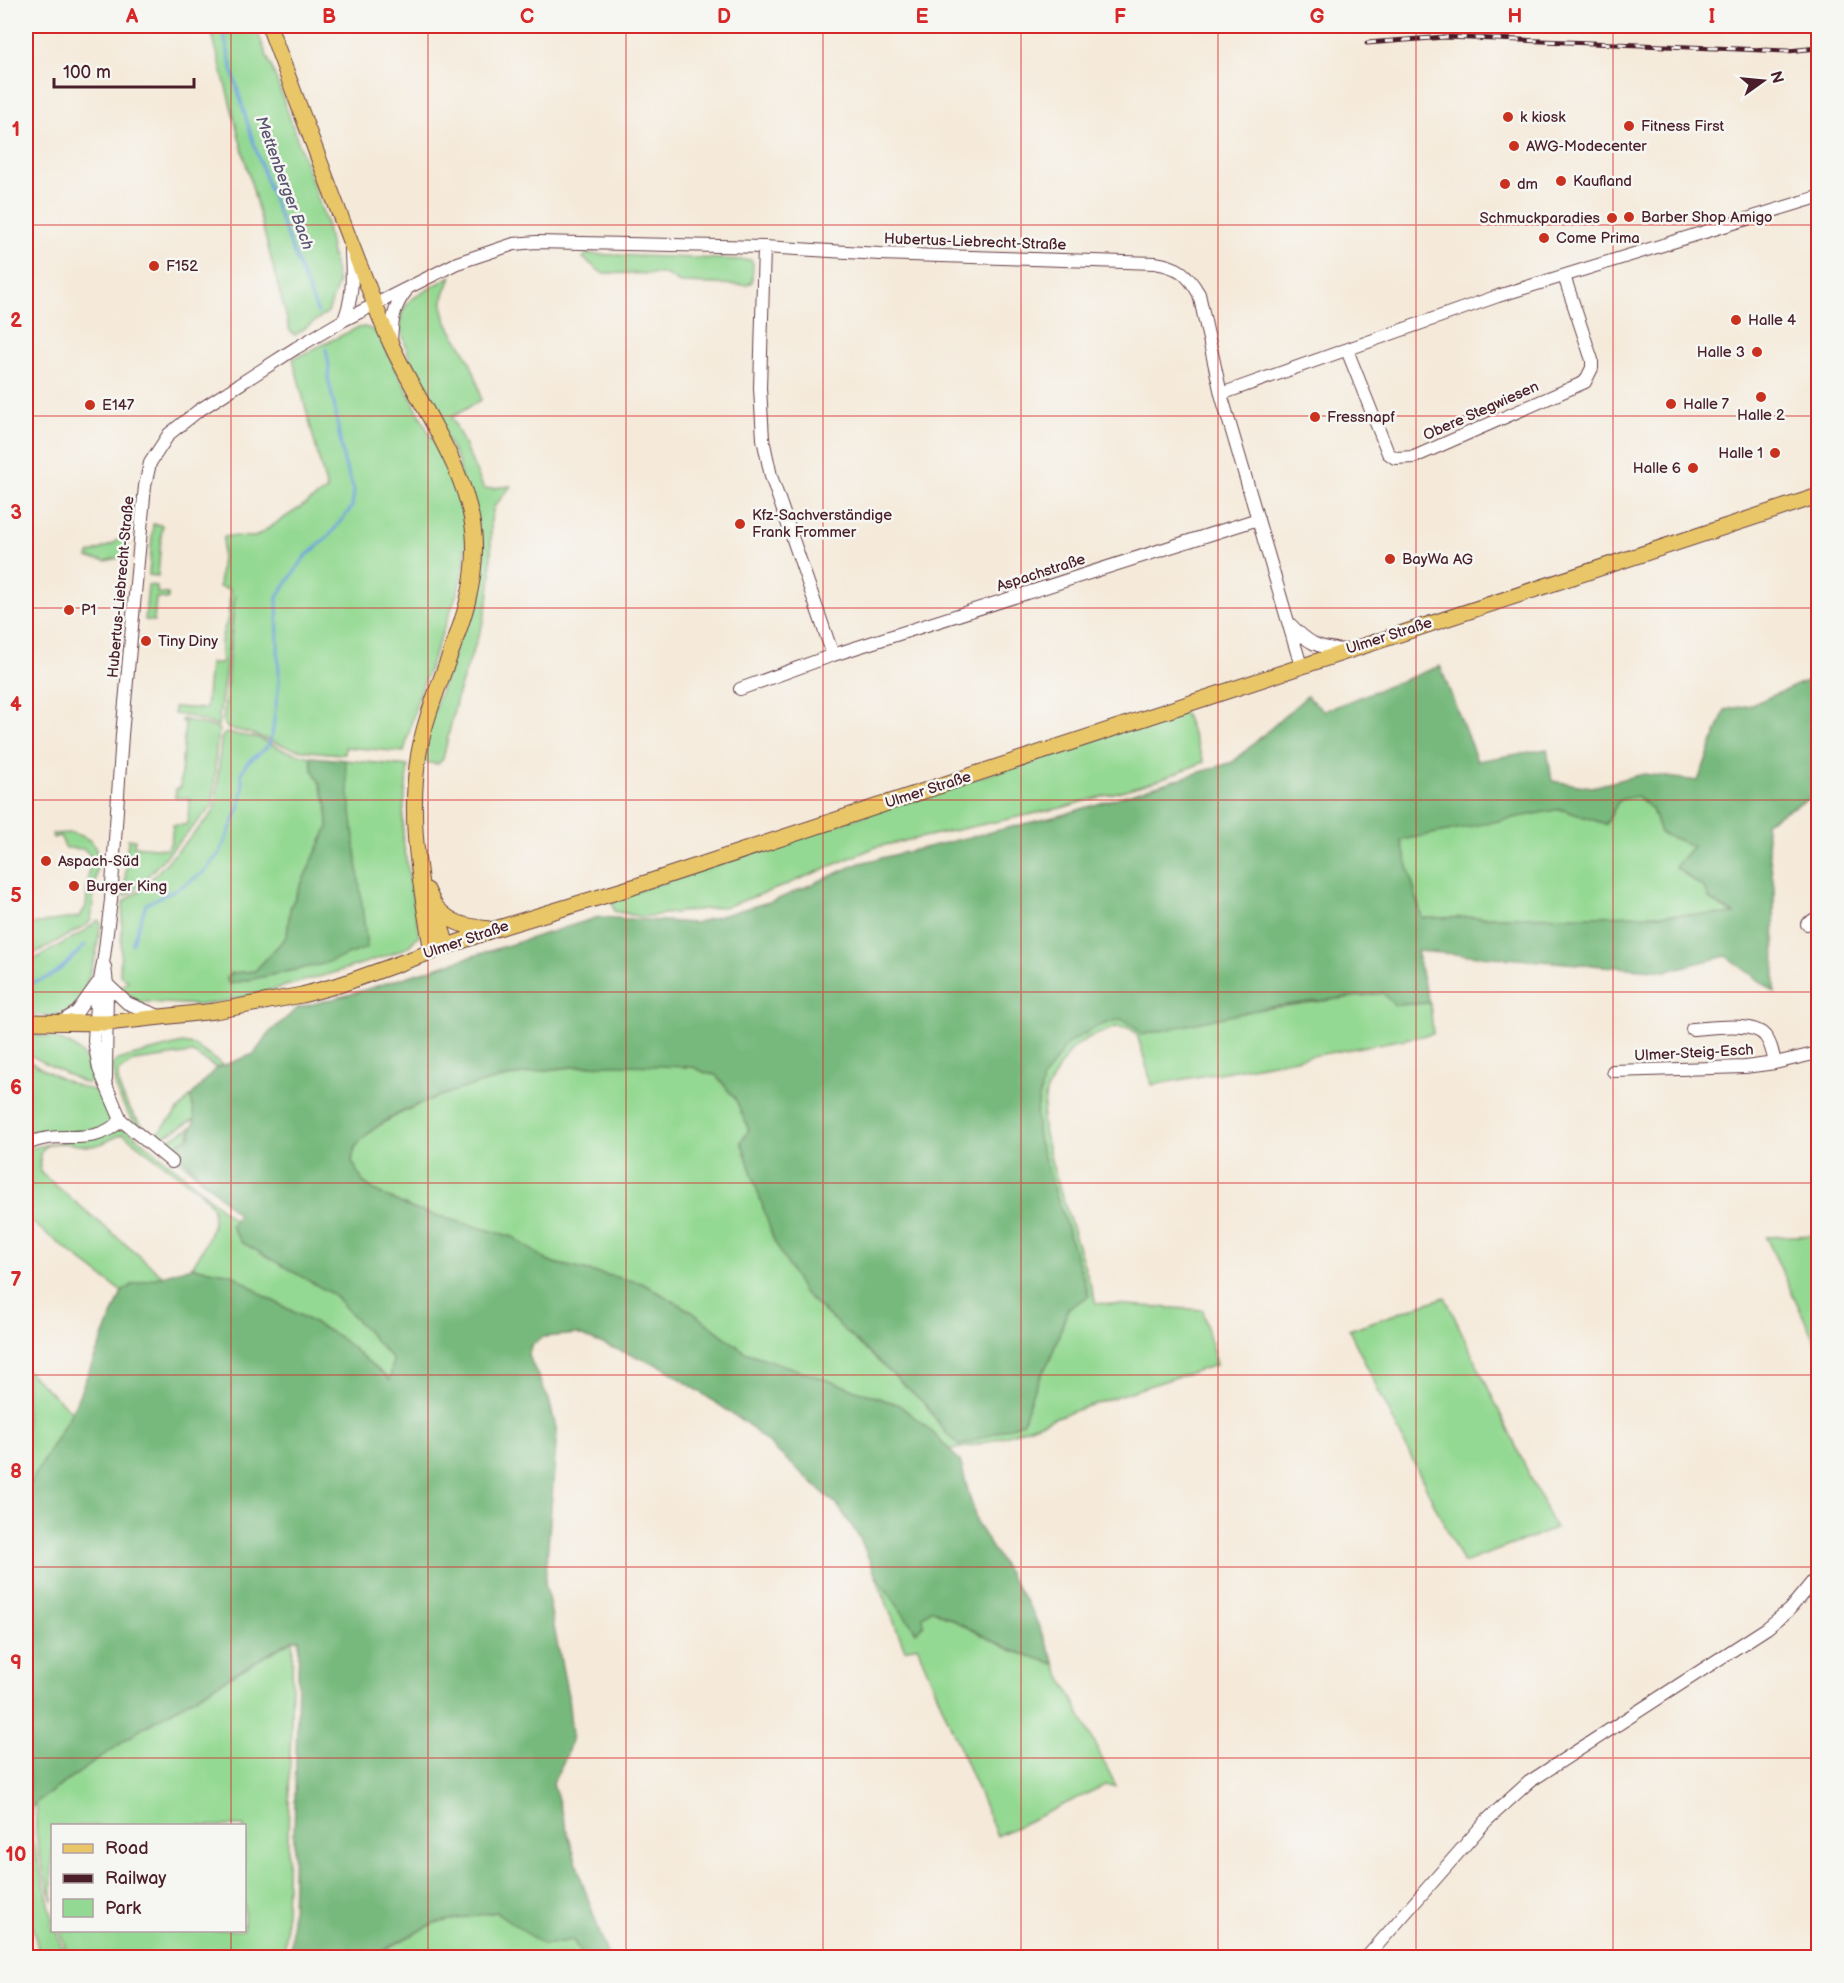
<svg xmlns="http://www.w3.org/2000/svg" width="1844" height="1983" viewBox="0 0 1844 1983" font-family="'Balsamiq Sans',sans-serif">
  <rect width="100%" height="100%" fill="#f6f6f2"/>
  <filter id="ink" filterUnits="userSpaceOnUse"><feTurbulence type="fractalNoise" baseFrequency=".0167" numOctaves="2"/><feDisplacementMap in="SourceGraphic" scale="12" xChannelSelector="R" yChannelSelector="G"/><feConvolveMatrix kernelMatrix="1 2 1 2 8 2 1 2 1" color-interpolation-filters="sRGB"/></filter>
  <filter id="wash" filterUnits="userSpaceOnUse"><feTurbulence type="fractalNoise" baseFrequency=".008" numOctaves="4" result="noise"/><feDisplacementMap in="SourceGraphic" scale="24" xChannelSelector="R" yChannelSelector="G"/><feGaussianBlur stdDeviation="1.35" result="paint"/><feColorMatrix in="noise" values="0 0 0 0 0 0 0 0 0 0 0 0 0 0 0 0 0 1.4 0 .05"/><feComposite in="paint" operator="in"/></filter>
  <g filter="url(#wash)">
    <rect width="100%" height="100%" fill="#f5eada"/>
    <path fill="#94d993" stroke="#6f7c5f" stroke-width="1.5" d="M210,26h45l22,55 49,141 12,62 -10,28 -33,23 -5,-4z
      M587,254l159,6h5l2,4 -1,18 -5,3 -67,-2 -15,-9 -63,-1 -19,-15z
      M451,276c-2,12 -9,14 -8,30 0,17 14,32 22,46 8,15 14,32 16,48l-29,17 32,72 27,-3 -17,21 -3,12v56l-3,25 -5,23 -25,70 -15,66 -5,5 -16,-2 3,-26 50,-144 -16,-128 -47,-97 -12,-42 2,-14 8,-11z
      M365,327l8,3 6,7 70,134 11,29 6,27 -1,34 -7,30 -41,110 -13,51 -59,-5v7c-19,-1 -39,-2 -57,-7 -22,-7 -35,-15 -60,-18l-5,-7 12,-127 -17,131 -30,-10 -14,-2v-7l32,2 4,-46h10l2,-2c-3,-14 -1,-25 4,-37 4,-10 3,-24 4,-35l-11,-2 5,-51 31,1 72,-47 -34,-131 64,-31z
      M153,524l9,1 -4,51 -9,-1z
      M128,531l-2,25 -20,5 -18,-3 1,-4 24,-10z
      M148,585l9,1v7l11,1v5l-12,-1 -2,23 -9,-1z
      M1183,710l21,52 -51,20 -92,26 -185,39 -95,40 -53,19 -86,11 -28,-6 -2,-12z
      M182,719l35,9 3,3 -3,6 -4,68 -80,87 -9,4 4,-57 7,1 -1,6 33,3 4,-7 2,-17h14l3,-26 -15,-2 1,-8 4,-1 5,-66h-3z
      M227,733l31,5 26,12 27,7 1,11 8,16 7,21 1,22 -38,81 -3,28 -32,35 -23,2 -3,11 94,-20 22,-204 63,6 -5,50v24l16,95 -11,12 -16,7 -59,19 -84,23 -25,5 -25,4 -67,-4 -12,-14 8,-6 -8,-6 3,-73 17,-11 71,-76 5,-10 5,-66 2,-4z
      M1637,795l15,14 8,24 33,13 -18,21 29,21 6,12 26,15 -314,3 -22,-78 160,-31 46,15 13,-24z
      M71,833c15,3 24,8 27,24l-7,63 -4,5 -61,33v-33l53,-8 7,-10 4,-52 -6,-6 -18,-1 -6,-12 -7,2 -1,-4z
      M98,920l3,3 -6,35 -15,44 -11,9 -16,5 -27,-2v-50l59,-33z
      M1384,993l10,12 36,-2 3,31 -281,51 -15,-51 -8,-6 -13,-1 -28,11 -15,10 -14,19 -13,25 -4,30 10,42 44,139 107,7 13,55c-50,15 -99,31 -148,48 -39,14 -78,31 -118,37l-20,-20 -31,-25 -154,-53 -53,-40 -50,-29 -93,-21 -36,-25 -100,-28 -34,-16 -16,-11 -11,-21c1,-5 2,-10 3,-14 5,-11 22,-20 32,-26 63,-37 141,-52 215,-56 30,-2 61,1 91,2l13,6 10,2 20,25 13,31 -8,10 62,151 123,113 19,27 78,-9 10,-32 18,-34 18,-50 20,-11 -51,-157 -2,-24 7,-37 25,-35 30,-17 23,-7 13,7z
      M26,1034c36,5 56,7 70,45l-2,3 -10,1 -58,-30z
      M182,1043l12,2 28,20 -5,3 -24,-15 -59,8 -16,11c-2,21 19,54 38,63l35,-39 4,23 -31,17 -14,1c-22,-15 -36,-45 -38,-71l4,-5 8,-3z
      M26,1060c24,12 48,29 75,31 9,12 17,24 6,37l-81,12z
      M191,1127l-8,31 24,27 -39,-36 -3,-7z
      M120,1129h6l58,46 51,46 -4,5 11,16 92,53 59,65 -3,20 -52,-44 -72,-39 -34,-23 -40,-7c10,-16 24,-37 21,-57 -2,-8 -9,-14 -14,-19l-76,-57c-10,3 -21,12 -31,12 -25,0 -59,-16 -51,27l122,103 -31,9 -10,7 -96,-74v-69z
      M1818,1235v113l-52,-111z
      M1445,1297l110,232 -92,34 -114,-233z
      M26,1370l46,42 -46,78z
      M875,1574l41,57 7,-15 9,-7 79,41 44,14 61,122 -11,-1 -108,51 -80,-190 -12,4z
      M293,1640l-8,317h-217l-8,-26 184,-1v-104h-192v75c-8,-31 -20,-61 -15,-93l-3,-4 109,-76z
      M32,1839l20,76v15l5,1 7,26h-24l-10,-42 -4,-2v-72z
      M496,1912l48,33 29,-5 10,17 -213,1 64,-35z"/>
    <path fill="#77b97d" stroke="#606c54" stroke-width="1.5" fill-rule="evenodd" d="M1440,666l37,95 70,-12 5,32 40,6 52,-13 54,7 27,-71 26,-5 67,-29v118l-53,28 9,66 1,104 -49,-36 -60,15 -249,-20 5,26 8,26 -36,2 -11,-12 -113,14 -128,28 -8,-9 -13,-7 -23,7 -30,17 -25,35 -7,37 2,24 51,157 -21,12 -17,49 -18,34 -10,32 -64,23 -14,-14 -19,-27 -123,-113 -29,-51 -33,-100 8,-11 -13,-30 -20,-25 -10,-2 -13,-6c-41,-1 -82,-4 -123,0 -58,6 -174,31 -212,77 -4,4 -5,11 -6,17l11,21 16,11 34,16 100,28 36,25 93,21 50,29 53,40 154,53 31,25 30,31 17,63 56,89 22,51 -44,-14 -79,-41 -9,7 1,9 -8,7 -41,-58 -15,-36 -22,-32 -91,-82 -84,-57 -86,-33 -34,3 -11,8 -4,10 21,45 8,32 -12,151 23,113 4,40 -5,18 -14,29 28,95 27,79h-25l-10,-17 -29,5 -48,-33 -62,11 -64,34h-79l8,-318 -7,1 -149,88 -109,76 -3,14 1,21 -6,2v-351l46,-78 50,-120 10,-7 60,-18 40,7 34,23 72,39 52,44 3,-20 -59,-65 -93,-53 -10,-16 7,-11 -55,-57 -4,-16 11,-5 5,-18 -4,-23 26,-28 37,-14 16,-22 28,-24 53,-14 248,-77 96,6 81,-23 84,-37 202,-48 171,-53 74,-66 17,15zM1637,796l15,13 8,24 33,13 -18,21 29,21 6,12 25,14 -313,4 -21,-78 159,-31 46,15 13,-24z
      M311,757l34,3 22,188 -44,16 -94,20 -3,-6 6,-5 23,-2 32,-35 3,-28 38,-81 -1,-22 -7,-21 -8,-16z"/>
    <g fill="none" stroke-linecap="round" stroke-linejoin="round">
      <path stroke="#6ea3db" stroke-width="3" d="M222,26c21,99 57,193 96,287
        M132,944l14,-40 35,-17 23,-15 16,-19 19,-45 4,-20 -2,-15 6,-10 21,-17 4,-11 7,-53 -2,-85 28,-40 24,-21 23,-29 2,-17 -10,-28 -10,-58 -6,-26 1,-12 -3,-17
        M26,984c28,-4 40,-20 59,-39
        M26,1154v-2"/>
    </g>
  </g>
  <g filter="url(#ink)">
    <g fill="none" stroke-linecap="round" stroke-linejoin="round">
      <g stroke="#643d45" stroke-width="14">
        <path id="minor" d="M764,247l-4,141 3,51 8,37 62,179 425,-136
          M344,320c10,-26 8,-43 7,-69
          M391,342c1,-20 2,-35 15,-51
          M1347,350l41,103 7,5 19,-1 171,-75 7,-14v-8l-28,-84
          M1221,394l277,-98 320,-99
          M1289,623c20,21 28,25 57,27
          M740,689l93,-34
          M1807,924l11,-7
          M105,967l2,17 -1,95
          M107,984l20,19 32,13
          M59,1023l18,-11 20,-28
          M1692,1029c18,-1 62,-8 73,7 6,7 8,18 10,27
          M1613,1071l132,-4 30,-4 43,-10
          M26,1145c33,-18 66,5 95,-25
          M172,1162l-51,-42 -22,-51 -5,-28 2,-38 8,-46 7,-57 11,-165 23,-249 5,-23 19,-29 29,-23 98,-63 48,-28 113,-57 57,-19 22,-2 228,5 116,7 275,9c24,4 32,10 44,31l22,100 80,272
          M1366,1958l121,-138 42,-38 238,-154 22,-18 29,-35"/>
      </g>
      <g stroke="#643d45" stroke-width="17">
        <path id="major" d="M269,26c30,79 59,159 90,238 11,26 20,53 31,78 27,60 78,126 84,193 6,72 -36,135 -52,203 -17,72 -2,142 10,214
          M427,890l8,16 12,40
          M436,907c17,18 29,19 53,22
          M26,1022l81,1 108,-12 87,-16 40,-11 153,-55 138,-42 1185,-391"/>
      </g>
      <use href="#minor" stroke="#fff" stroke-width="12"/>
      <use href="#major" stroke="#e9c769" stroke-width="15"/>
      <g stroke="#4a1f2b" stroke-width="5">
        <path id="rail" d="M1367,43l78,-6 343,14 30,-3"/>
      </g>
      <use href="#rail" stroke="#f6f6f2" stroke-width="3" stroke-dasharray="9" stroke-linecap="butt"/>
    </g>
  </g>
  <path fill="none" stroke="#d62828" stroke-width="1.5" stroke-opacity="0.55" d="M231,26v1800M428,26v1932M626,26v1932M823,26v1932M1021,26v1932M1218,26v1932M1416,26v1932M1613,26v1932M26,225h1792M26,416h1792M26,608h1792M26,800h1792M26,992h1792M26,1183h1792M26,1375h1792M26,1567h1792M26,1758h1792M231,1930v28"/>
  <g fill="#c8321e" stroke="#f6f6f2" stroke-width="2">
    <circle cx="1508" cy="117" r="6"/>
    <circle cx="1629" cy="126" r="6"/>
    <circle cx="1514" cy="146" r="6"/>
    <circle cx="1561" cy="181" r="6"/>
    <circle cx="1505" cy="184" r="6"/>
    <circle cx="1629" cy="217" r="6"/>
    <circle cx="1612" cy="218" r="6"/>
    <circle cx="1544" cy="238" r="6"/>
    <circle cx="154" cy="266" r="6"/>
    <circle cx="1736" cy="320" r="6"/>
    <circle cx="1757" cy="352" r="6"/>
    <circle cx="1761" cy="397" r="6"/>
    <circle cx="1671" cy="404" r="6"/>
    <circle cx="90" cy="405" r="6"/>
    <circle cx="1315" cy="417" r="6"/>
    <circle cx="1775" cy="453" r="6"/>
    <circle cx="1693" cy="468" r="6"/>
    <circle cx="740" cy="524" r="6"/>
    <circle cx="1390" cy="559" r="6"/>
    <circle cx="69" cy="610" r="6"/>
    <circle cx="146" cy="641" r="6"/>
    <circle cx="46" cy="861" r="6"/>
    <circle cx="74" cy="886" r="6"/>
  </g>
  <g text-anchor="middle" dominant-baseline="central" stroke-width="5" stroke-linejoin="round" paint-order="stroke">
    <g font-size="15" fill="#4a1f2b" stroke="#f6f6f2" text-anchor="start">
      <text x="1520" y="117">k kiosk</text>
      <text x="1641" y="126">Fitness First</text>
      <text x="1526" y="146">AWG-Modecenter</text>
      <text x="1573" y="181">Kaufland</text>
      <text x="1517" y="184">dm</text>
      <text x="1641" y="217">Barber Shop Amigo</text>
      <text x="1600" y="218" text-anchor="end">Schmuckparadies</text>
      <text x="1556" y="238">Come Prima</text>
      <text x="166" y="266">F152</text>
      <text x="1748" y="320">Halle 4</text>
      <text x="1745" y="352" text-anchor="end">Halle 3</text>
      <text x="1683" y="404">Halle 7</text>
      <text x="102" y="405">E147</text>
      <text x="1761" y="415" text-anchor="middle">Halle 2</text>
      <text x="1327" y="417">Fressnapf</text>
      <text x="1763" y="453" text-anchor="end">Halle 1</text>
      <text x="1681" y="468" text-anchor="end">Halle 6</text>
      <text x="752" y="515">Kfz-Sachverständige<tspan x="752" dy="17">Frank Frommer</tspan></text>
      <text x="1402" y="559">BayWa AG</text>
      <text x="81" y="610">P1</text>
      <text x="158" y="641">Tiny Diny</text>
      <text x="58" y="861">Aspach-Süd</text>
      <text x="86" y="886">Burger King</text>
    </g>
    <g font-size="15" fill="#4a1f2b" stroke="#f6f6f2">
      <text transform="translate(975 242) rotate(2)">Hubertus-Liebrecht-Straße</text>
      <text transform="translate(1481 411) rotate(-24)">Obere Stegwiesen</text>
      <text transform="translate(1041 573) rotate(-18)">Aspachstraße</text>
      <text transform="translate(121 587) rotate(-85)">Hubertus-Liebrecht-Straße</text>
      <text transform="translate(1389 636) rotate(-18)">Ulmer Straße</text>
      <text transform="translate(928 790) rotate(-18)">Ulmer Straße</text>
      <text transform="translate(466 940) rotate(-19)">Ulmer Straße</text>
      <text transform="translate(1694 1053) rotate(-3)">Ulmer-Steig-Esch</text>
    </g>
    <g font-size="16" font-style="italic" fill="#585471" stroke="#f6f6f2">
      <text transform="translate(284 183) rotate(70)">Mettenberger Bach</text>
    </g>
  </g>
  <rect width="1844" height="1983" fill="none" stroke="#f6f6f2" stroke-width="66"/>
  <rect x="51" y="1824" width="195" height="108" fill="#f6f6f2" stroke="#b1a0a2" stroke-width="1.5"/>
  <rect x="63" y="1844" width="30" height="9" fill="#e9c769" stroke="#b1a0a2" stroke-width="1.5"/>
  <text x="105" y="1854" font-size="18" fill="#4a1f2b">Road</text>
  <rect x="63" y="1874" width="30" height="9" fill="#4a1f2b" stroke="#b1a0a2" stroke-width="1.5"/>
  <text x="105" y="1884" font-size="18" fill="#4a1f2b">Railway</text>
  <rect x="63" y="1899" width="30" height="18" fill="#94d993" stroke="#b1a0a2" stroke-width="1.5"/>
  <text x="105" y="1914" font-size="18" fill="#4a1f2b">Park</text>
  <g transform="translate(1763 81) rotate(75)" stroke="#f6f6f2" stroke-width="4.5" paint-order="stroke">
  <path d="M0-4.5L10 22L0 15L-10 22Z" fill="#4a1f2b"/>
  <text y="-9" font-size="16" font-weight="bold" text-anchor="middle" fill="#4a1f2b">N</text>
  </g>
  <path d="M54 78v9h140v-9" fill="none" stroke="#4a1f2b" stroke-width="3"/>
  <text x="63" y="78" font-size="18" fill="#4a1f2b" stroke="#f6f6f2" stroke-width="4.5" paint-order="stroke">100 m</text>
  <rect x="33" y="33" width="1778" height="1917" fill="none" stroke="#d62828" stroke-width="2"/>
  <g font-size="20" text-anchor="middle" font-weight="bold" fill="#d62828">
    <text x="132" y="23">A</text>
    <text x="329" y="23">B</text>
    <text x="527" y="23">C</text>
    <text x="724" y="23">D</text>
    <text x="922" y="23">E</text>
    <text x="1120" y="23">F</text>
    <text x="1317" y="23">G</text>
    <text x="1515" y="23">H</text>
    <text x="1712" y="23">I</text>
    <text x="16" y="136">1</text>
    <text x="16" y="327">2</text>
    <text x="16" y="519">3</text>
    <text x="16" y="711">4</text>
    <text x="16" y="902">5</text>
    <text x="16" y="1094">6</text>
    <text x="16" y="1286">7</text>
    <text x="16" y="1478">8</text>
    <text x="16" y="1669">9</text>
    <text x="16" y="1861">10</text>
  </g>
</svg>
